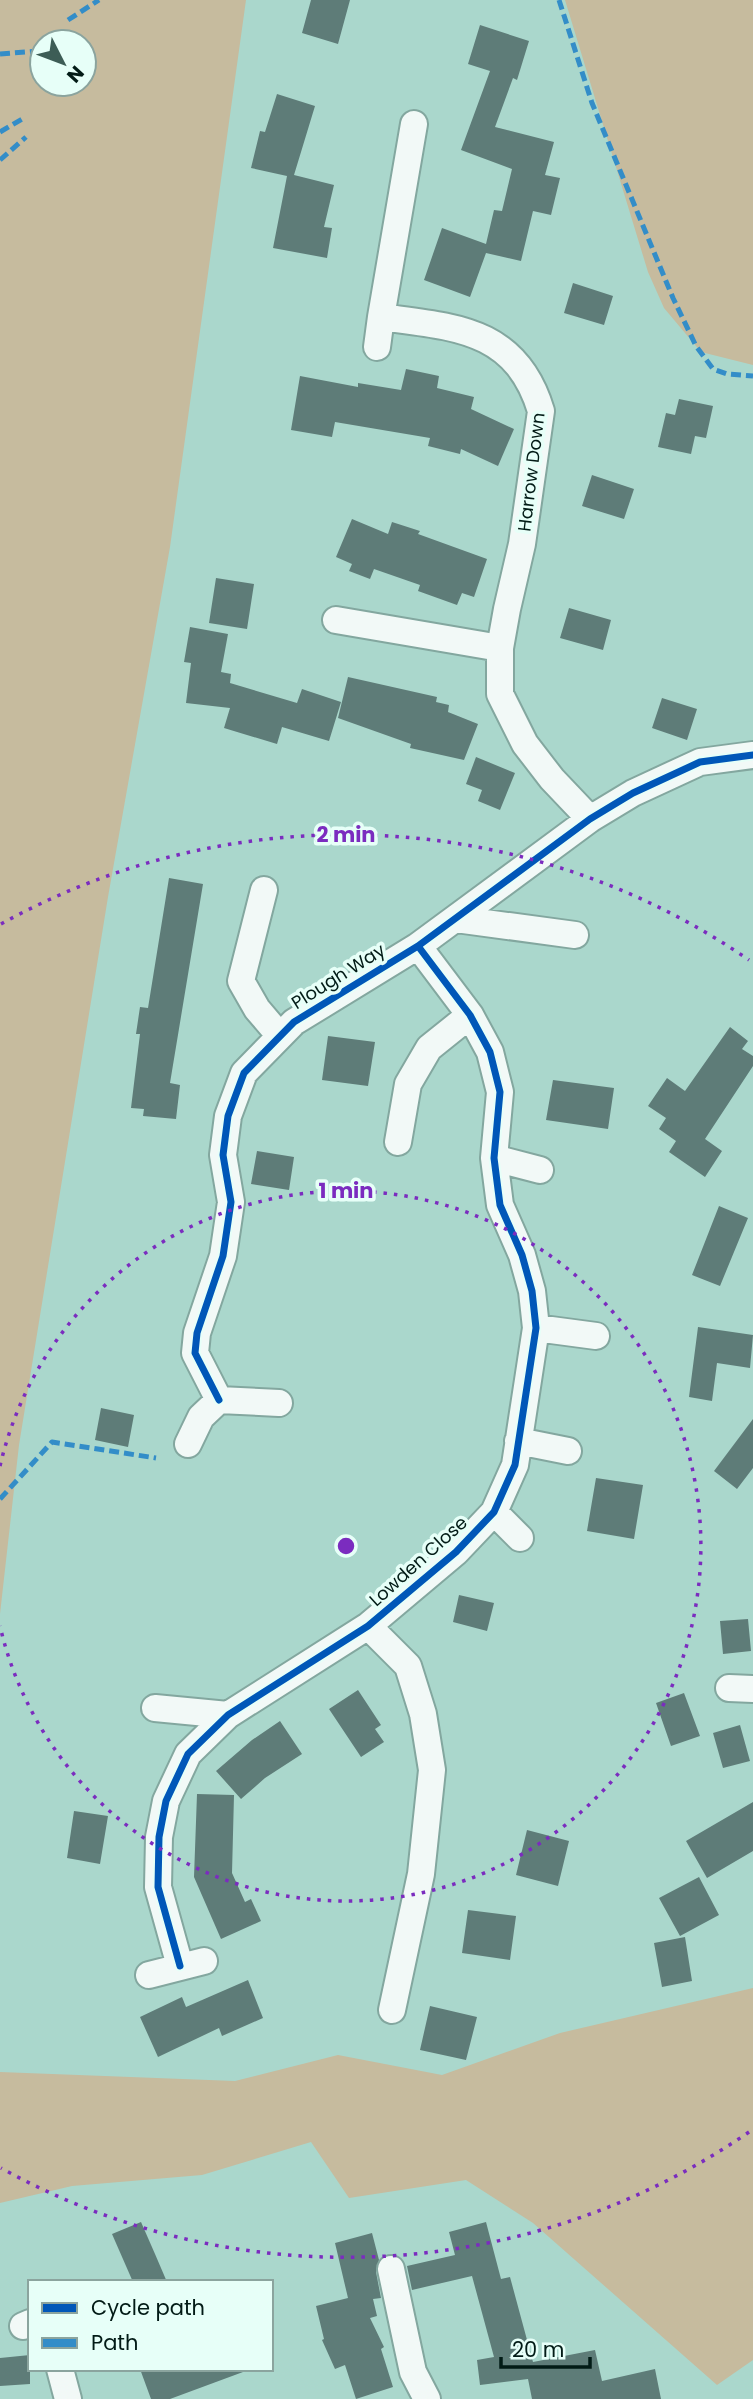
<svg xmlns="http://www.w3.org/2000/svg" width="753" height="2399" viewBox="0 0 753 2399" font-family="Poppins,sans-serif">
  <rect width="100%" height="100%" fill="#aad7cc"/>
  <path fill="#c6bb9e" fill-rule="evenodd" d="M0,0h246l-76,547 -62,350 -89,548 -19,169zM84,42v42h-42v-42z
    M565,0h188v365l-52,-13 -37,-44 -16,-36z
    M753,1988v372l-36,25 -184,-162 -67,-43 -117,18 -38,-56 -109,33 -130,11 -72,17v-131l235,9 103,-26 104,20 118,-42z"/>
  <path fill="#5e7c78" d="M311,0h39l-12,44 -36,-11z
    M480,25l49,16 -12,39 -4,-2 -18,49 59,15 -9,33 15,3 -9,37 -18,-4 -12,50 -35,-8 -16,44 -46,-17 18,-52 44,16 8,-34 8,1 10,-42 -51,-19 29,-79 -22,-7z
    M277,94l38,12 -21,69 40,10 -10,42 8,1 -5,30 -54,-10 14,-72 -36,-8 9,-37 5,1z
    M573,283l40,13 -9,29 -40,-12z
    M406,369l33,7 -2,12 37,9 -3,12 43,20 -16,37 -37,-17 -1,5 -32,-8 2,-8 -95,-16 -3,15 -41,-7 9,-54 58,11v-4l43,7z
    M679,399l34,7 -7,32 -11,-2 -4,18 -33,-7 8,-34 9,2z
    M592,475l42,14 -10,30 -42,-13z
    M352,519l36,15 4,-12 28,9 -2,3 69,25 -13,38 -12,-4 -5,12 -39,-14 2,-6 -46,-16 -4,10 -21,-8 3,-7 -16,-7z
    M216,578l38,6 -7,45 -38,-6z
    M569,608l42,12 -8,30 -43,-12z
    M190,627l38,7 -7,38 10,2 -1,9 67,20 5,-14 39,13 -12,39 -47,-14 -5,17 -53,-16 6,-20 -44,-5 5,-40 -7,-1z
    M348,677l89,20 -1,5 13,3 -1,7 30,12 -14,36 -54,-12 1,-4 -73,-26z
    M662,698l35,11 -10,31 -35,-12z
    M476,757l39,16 -15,37 -22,-9 4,-11 -16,-6z
    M169,878l34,6 -33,199 10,2 -4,34 -33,-3 1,-7 -13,-1 9,-74h-4l4,-27 8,1z
    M730,1027l18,14 -6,8 11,7v10l-48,73 17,12 -17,26 -36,-25 7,-11 -17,-12 7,-11 -18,-12 19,-28 18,13z
    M328,1036l47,6 -7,44 -46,-6z
    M553,1080l61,8 -6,41 -62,-9z
    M257,1151l37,6 -5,33 -38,-6z
    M719,1206l29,12 -28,68 -28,-11z
    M698,1327l55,8 -3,33 -33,-5 -5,38 -23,-4z
    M101,1408l33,7 -6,32 -33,-7z
    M753,1419v49l-16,21 -23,-18z
    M596,1478l47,7 -9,54 -47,-8z
    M459,1595l35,8 -7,28 -34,-9z
    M748,1619l3,32 -28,3 -3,-33z
    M358,1690l23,35 -6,4 9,13 -23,15 -32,-48z
    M684,1693l16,43 -29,10 -15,-43z
    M280,1721l22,33 -37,24 -24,21 -25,-28 36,-31z
    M740,1725l10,36 -27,7 -10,-35z
    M197,1794l37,1 -2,78 13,29 6,-3 10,22 -40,18 -27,-62z
    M753,1802v49l-46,27 -21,-37z
    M74,1811l34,5 -8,48 -33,-6z
    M527,1830l42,11 -11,45 -42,-11z
    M699,1877l20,38 -39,21 -21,-38z
    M468,1910l48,6 -6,44 -48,-7z
    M685,1937l7,44 -30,6 -8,-44z
    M248,1980l15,38 -41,18 -3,-8 -61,29 -18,-40 42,-20 4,10z
    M430,2006l47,11 -11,43 -46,-10z
    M141,2222l14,32 12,28h-34l-21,-48z
    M486,2222l15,57 9,-2 23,85 62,-12 7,31 53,-12 6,30h-129l-4,-20 -48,6 -3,-25 17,-3 -22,-81 -60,14 -5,-24 48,-11 -6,-23z
    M372,2233l7,27 -3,12 5,26 -8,1 4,17 -7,2 14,29 -3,2 12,38 -37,12 -11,-34 -10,4 -13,-29 2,-1 -8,-33 32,-8 -13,-55z
    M30,2355v29l-30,2v-28z
    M140,2369h103v3l-73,27h-19z"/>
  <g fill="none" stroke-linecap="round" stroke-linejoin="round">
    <g stroke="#83a79f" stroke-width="30">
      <path id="street" d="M414,124l-33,193c73,10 135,11 160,94l-19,133 -15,65 -7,39v46l25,50 27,35 38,40
        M377,347l4,-30
        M336,620l164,28
        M264,890l-23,91 16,28 23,27
        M456,919l119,16
        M398,1142l10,-58 21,-36 41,-33
        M494,1158l46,12
        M536,1328l60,8
        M219,1400l-24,-47 2,-20 26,-77 8,-54 -8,-47 5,-39 16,-43 50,-51 124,-76 172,-127 43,-26 67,-31 53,-7
        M518,1441l50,10
        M188,1444l13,-27 18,-17 60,3
        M494,1512l26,26
        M368,1626l40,40 15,48 9,56 -11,104 -29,136
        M729,1688l24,1
        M155,1708l73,7
        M180,1966l-22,-79 1,-50 7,-36 22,-47 40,-39 140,-89 88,-74 38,-40 21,-47 21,-137 -4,-37 -10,-36 -22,-50 -6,-47 6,-66 -10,-40 -20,-37 -52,-69
        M149,1975l55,-14
        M391,2269l22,103 14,27
        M23,2326l7,-3
        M60,2369l8,30"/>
    </g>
    <use href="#street" stroke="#f2f9f7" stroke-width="26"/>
    <path stroke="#338dc8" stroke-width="5" stroke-dasharray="10 5" stroke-linecap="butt" d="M559,0l33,103 81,195 23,48 17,23 14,5 26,2
      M68,20l31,-20
      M0,54l39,-3
      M0,132l24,-14
      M0,160l26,-23
      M0,1499l52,-57 104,16"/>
    <g stroke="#e7fff8" stroke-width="11">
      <path id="cycleway" d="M219,1400l-24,-47 2,-20 26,-77 8,-54 -8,-47 5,-39 16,-43 50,-51 124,-76 172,-127 43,-26 67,-31 53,-7
        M180,1966l-22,-79 1,-50 7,-36 22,-47 40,-39 140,-89 88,-74 38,-40 21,-47 21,-137 -4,-37 -10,-36 -22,-50 -6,-47 6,-66 -10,-40 -20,-37 -52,-69"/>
    </g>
    <use href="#cycleway" stroke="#0057b8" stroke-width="7"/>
  </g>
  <g fill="none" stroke="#7b2cbf" stroke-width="3.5" stroke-dasharray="3.5 7">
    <path d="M0 1466A355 355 0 1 1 0 1626"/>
    <path d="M749 2132A711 711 0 0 1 1 2168M1 924A711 711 0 0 1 749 960"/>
  </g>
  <g text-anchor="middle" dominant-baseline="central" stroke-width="7" stroke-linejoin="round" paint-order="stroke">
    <g font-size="18" fill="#021b16" stroke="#e7fff8">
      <text transform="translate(531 472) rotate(-83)">Harrow Down</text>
      <text transform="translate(338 976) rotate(-32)">Plough Way</text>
      <text transform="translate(418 1561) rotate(-42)">Lowden Close</text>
    </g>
  </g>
  <circle cx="346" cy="1546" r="10" fill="#7b2cbf" stroke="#e7fff8" stroke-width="3.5"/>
  <g font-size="21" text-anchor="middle" font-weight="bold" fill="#7b2cbf" stroke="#e7fff8" stroke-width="7" stroke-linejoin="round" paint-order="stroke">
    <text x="346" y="842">2 min</text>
    <text x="346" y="1198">1 min</text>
  </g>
  <rect x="28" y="2280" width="245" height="91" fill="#e7fff8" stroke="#8ba49e" stroke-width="2"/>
  <rect x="42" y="2303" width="35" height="10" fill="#0057b8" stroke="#8ba49e" stroke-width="2"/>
  <text x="91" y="2315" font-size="21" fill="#021b16">Cycle path</text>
  <rect x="42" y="2338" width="35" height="10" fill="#338dc8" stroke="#8ba49e" stroke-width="2"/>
  <text x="91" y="2350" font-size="21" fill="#021b16">Path</text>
  <g transform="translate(63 63) rotate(132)"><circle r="33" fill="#e7fff8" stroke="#8ba49e" stroke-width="2"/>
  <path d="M0-5L12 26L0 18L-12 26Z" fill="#3d5d56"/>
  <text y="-10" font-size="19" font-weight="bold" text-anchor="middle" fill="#021b16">N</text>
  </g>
  <path d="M501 2357v10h89v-10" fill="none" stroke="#021b16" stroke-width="3.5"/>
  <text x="512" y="2357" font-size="21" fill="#021b16" stroke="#e7fff8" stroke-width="5" paint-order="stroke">20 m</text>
</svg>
